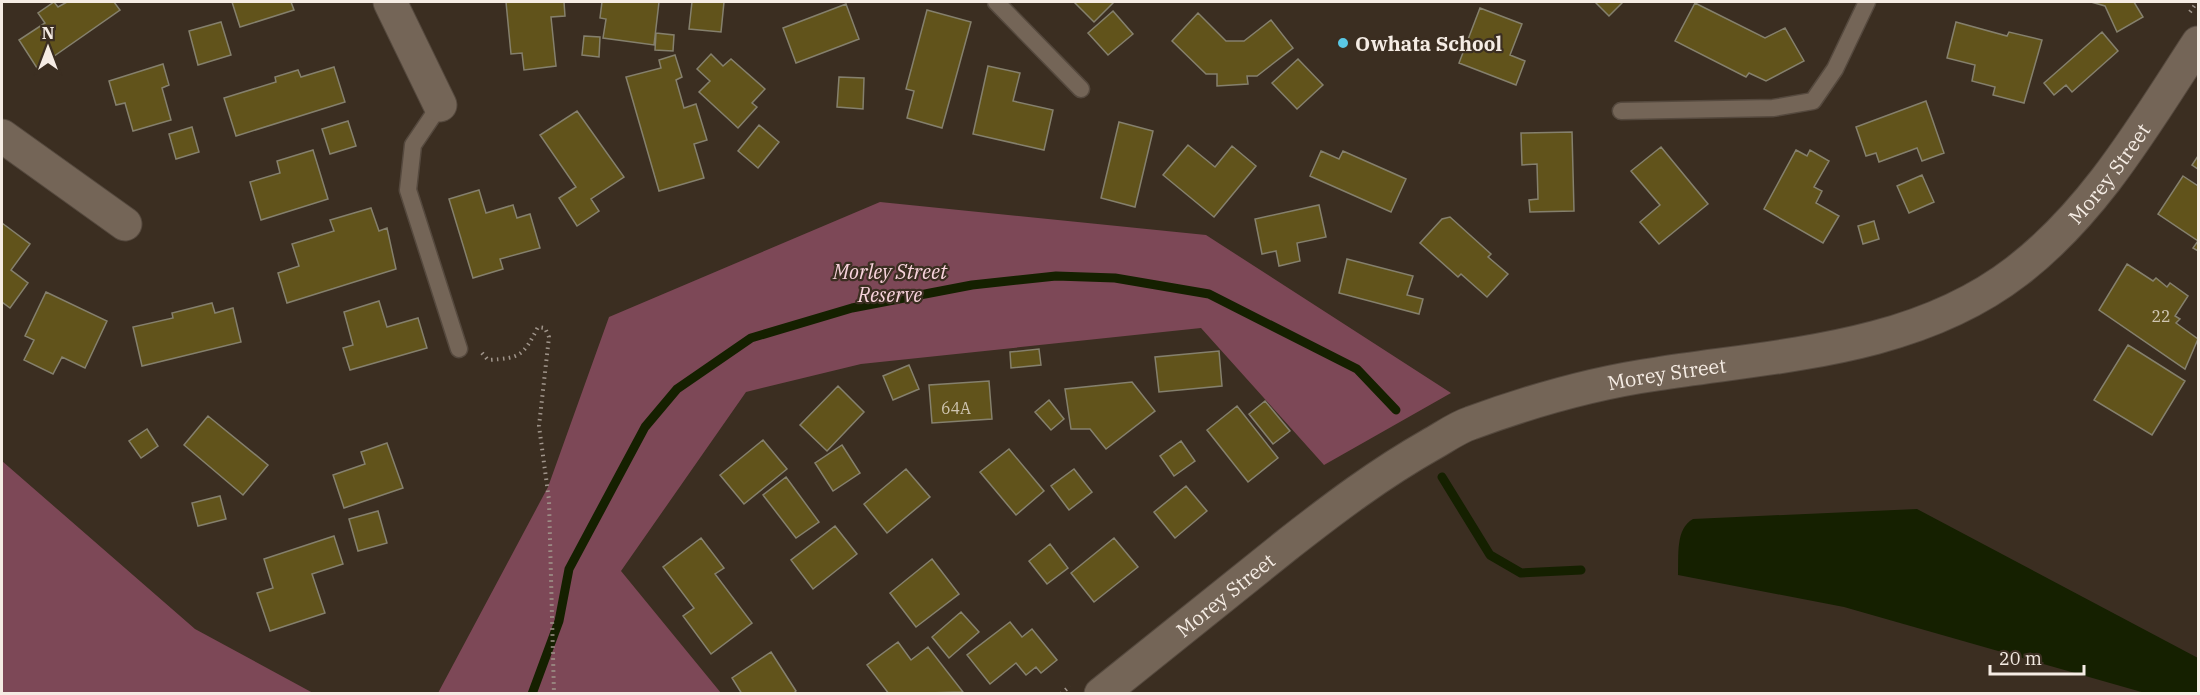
<svg xmlns="http://www.w3.org/2000/svg" width="2200" height="695" viewBox="0 0 2200 695" font-family="'IBM Plex Serif',serif">
  <rect width="100%" height="100%" fill="#3b2e21"/>
  <path fill="#7d4857" d="M880,202l326,33 245,158 -127,72 -123,-137 -340,36 -115,28 -125,179 100,122h-283l110,-206 61,-170z
    M2,461l193,168 118,64h-311z"/>
  <path fill="#152000" d="M1917,509l281,149v35h-53l-301,-86 -166,-32c1,-19 -3,-46 15,-56z"/>
  <g fill="none" stroke-linecap="round" stroke-linejoin="round">
    <path stroke="#152000" stroke-width="9" d="M1442,477l48,78 31,18 60,-3
      M532,694l27,-73 10,-52 76,-142 32,-38 74,-51 101,-30 120,-23 84,-9 59,2 94,16 148,75 39,41"/>
  </g>
  <path fill="#61531b" stroke="#85806d" stroke-width="1.5" d="M54,2l4,5 9,-5h47l6,8 -83,58 -18,-28 26,-17 -7,-10z
    M232,2h59l3,8 -54,17z
    M506,2h58l1,14 -14,1 5,49 -32,4 -2,-17 -11,1z
    M602,2h57l-5,43 -51,-7 3,-19 -6,-1z
    M692,2h32l-3,30 -32,-3z
    M1074,2h40l-20,20z
    M1595,2h28l-14,14z
    M2091,2h43l9,15 -26,15 -12,-26z
    M1695,3l70,35 20,-10 19,33 -38,20 -17,-8 -3,4 -71,-36z
    M846,4l13,35 -63,24 -13,-35z
    M1480,8l42,16 -12,31 15,6 -9,24 -57,-22z
    M927,10l44,12 -29,106 -35,-10 7,-27 -8,-2z
    M1113,11l20,23 -25,21 -20,-22z
    M1198,13l28,28h18l27,-21 22,28 -36,28h-10l1,8 -31,2v-12h-11l-34,-33z
    M221,22l10,33 -33,10 -9,-34z
    M1956,22l51,14 2,-4 33,8 -18,63 -31,-8 2,-8 -23,-6 3,-16 -28,-7z
    M2102,32l16,19 -46,41 -6,-7 -12,10 -10,-12z
    M656,33l18,2 -1,16 -18,-1z
    M584,36l16,1 -1,20 -17,-2z
    M711,54l12,12 8,-7 34,30 -13,14 5,4 -19,21 -39,-36 11,-11 -13,-12z
    M675,55l7,22 -6,3 8,28 12,-4 11,36 -13,4 10,34 -45,13 -33,-114 35,-9 -2,-8z
    M1298,59l25,26 -26,24 -25,-26z
    M163,64l6,21 -7,3 9,32 -38,11 -8,-28 -9,2 -7,-24z
    M988,66l32,7 -7,28 40,9 -9,40 -71,-16z
    M334,67l11,35 -109,34 -12,-38 52,-16 -1,-5 23,-7 3,7z
    M839,77l25,1 -1,31 -26,-2z
    M1926,101l18,52 -22,8 -5,-13 -38,14 -3,-9 -10,3 -10,-29z
    M577,111l47,66 -33,22 8,12 -22,15 -18,-28 17,-11 -36,-52z
    M348,121l8,25 -26,8 -8,-25z
    M1119,122l34,9 -18,76 -34,-9z
    M759,125l20,17 -21,26 -20,-17z
    M192,127l7,25 -23,7 -7,-25z
    M1572,132l2,79 -44,1 -1,-12 9,-1 -1,-35 -15,1 -1,-32z
    M1188,145l27,22 17,-21 24,20 -42,51 -51,-42z
    M1661,147l47,57 -49,40 -19,-22 20,-17 -29,-34z
    M313,150l15,49 -67,21 -11,-38 30,-9 -3,-12z
    M1796,150l11,6 3,-6 19,11 -15,26 8,4 -6,12 23,13 -16,27 -59,-34z
    M1321,151l18,8 4,-8 63,28 -15,33 -81,-36z
    M2198,156v13l-6,-4z
    M1922,175l12,27 -25,11 -12,-27z
    M2183,176l15,10v65l-5,-3 5,-7 -40,-27z
    M479,190l7,23 27,-8 4,13 13,-4 10,34 -40,11 3,10 -30,9 -24,-79z
    M1319,205l7,32 -29,6 3,18 -21,5 -3,-15 -14,3 -7,-35z
    M371,208l8,23 8,-3 9,41 -109,34 -9,-30 21,-7 -7,-22 42,-13 -4,-11z
    M1450,217l41,37 -3,3 20,17 -21,23 -26,-23 -3,3 -38,-34 22,-24z
    M1874,221l5,18 -16,5 -5,-18z
    M2,223l28,21 -19,26 17,13 -18,25 -8,-6z
    M1347,259l66,17 -6,19 16,4 -4,15 -80,-21z
    M2127,264l26,17 3,-3 11,9 3,-4 18,13 -13,20 5,3 -4,4 22,16 -13,30 -86,-59z
    M46,292l61,29 -22,47 -23,-11 -9,17 -29,-14 10,-20 -9,-4z
    M379,301l8,26 31,-9 9,30 -77,22 -7,-22 10,-3 -9,-33z
    M212,303l3,10 18,-5 8,34 -99,24 -9,-39 40,-9 -1,-5z
    M2128,345l57,36 -33,54 -58,-35z
    M1039,349l2,16 -30,3 -1,-16z
    M1219,351l3,35 -63,6 -4,-35z
    M909,365l10,24 -26,11 -10,-24z
    M989,381l3,38 -60,4 -3,-38z
    M1132,382l23,29 -49,38 -16,-20h-19l-6,-40z
    M838,386l26,26 -37,39 -27,-26z
    M1049,400l15,19 -13,11 -16,-18z
    M1265,401l25,30 -17,13 -24,-30z
    M1237,406l41,52 -30,24 -41,-52z
    M208,416l60,49 -25,30 -59,-50z
    M147,429l11,17 -17,12 -12,-17z
    M763,440l24,29 -43,35 -24,-29z
    M1181,441l14,20 -21,15 -14,-20z
    M387,443l16,45 -59,20 -11,-33 32,-11 -4,-12z
    M842,445l18,28 -27,18 -18,-28z
    M1009,449l35,42 -28,24 -36,-43z
    M906,469l24,28 -43,36 -23,-29z
    M1074,469l18,23 -23,18 -18,-24z
    M786,477l33,45 -23,16 -33,-43z
    M1186,486l21,25 -32,27 -21,-26z
    M220,496l6,23 -28,7 -6,-23z
    M378,511l9,32 -29,8 -9,-32z
    M835,526l22,28 -44,35 -22,-29z
    M334,536l9,28 -31,10 13,39 -55,18 -13,-38 16,-5 -9,-29z
    M701,538l23,30 -9,6 37,49 -41,31 -28,-38 11,-8 -31,-41z
    M1114,538l24,29 -44,35 -23,-29z
    M1050,544l18,24 -21,16 -18,-23z
    M932,559l27,35 -43,33 -26,-34z
    M961,612l18,20 -30,26 -17,-21z
    M1010,622l12,15 10,-8 25,31 -16,13 -5,-6 -10,8 -10,-12 -26,21 -23,-29z
    M898,642l13,18 17,-13 35,45 -74,2 -22,-29z
    M771,652l25,39 -3,3h-51l-10,-16z"/>
  <g fill="none" stroke-linecap="round" stroke-linejoin="round">
    <g stroke="#55493e" stroke-width="19">
      <path id="lane" d="M996,2l85,87
        M440,105l-27,40 -5,45 51,159
        M1621,111l152,-3 40,-7 22,-32 32,-67"/>
    </g>
    <g stroke="#55493e" stroke-width="35">
      <g id="street">
        <path d="M390,2l50,103"/>
        <path d="M2,136l123,88"/>
        <path id="s1" d="M1101,694c63,-50 125,-100 187,-150 46,-36 91,-70 142,-99 13,-7 26,-17 41,-22 60,-22 122,-40 186,-49 122,-19 258,-24 360,-103 78,-60 128,-147 181,-228"/>
      </g>
    </g>
    <path stroke="#a0958b" stroke-width="4" stroke-dasharray="1.5 4.5" stroke-linecap="butt" d="M2190,12l7,-10
      M482,353l6,7c33,-2 35,-4 50,-33l7,1 4,9 -10,89 10,74 5,194
      M1061,694l9,-8"/>
    <use href="#lane" stroke="#746557" stroke-width="16"/>
    <use href="#street" stroke="#746557" stroke-width="33"/>
  </g>
  <circle fill="#5ac8e5" stroke="#3b2e21" stroke-width="2" cx="1343" cy="43" r="6"/>
  <g text-anchor="middle" dominant-baseline="central" stroke-width="4.5" stroke-linejoin="round" paint-order="stroke">
    <g font-size="16" fill="#d0c6b2">
      <text x="2161" y="316">22</text>
      <text x="956" y="408">64A</text>
    </g>
    <g font-size="20" font-weight="bold" fill="#f5ece4" stroke="#3b2e21" text-anchor="start">
      <text x="1355" y="43">Owhata School</text>
    </g>
    <g font-size="20" fill="#f5ece4" stroke="#3b2e21">
      <text stroke="none"><textPath href="#s1" startOffset="1166">Morey Street</textPath></text>
      <text stroke="none"><textPath href="#s1" startOffset="662">Morey Street</textPath></text>
      <text stroke="none"><textPath href="#s1" startOffset="159">Morey Street</textPath></text>
    </g>
    <g font-size="20" font-style="italic" fill="#f9d4dd" stroke="#3b2e21">
      <text x="890" y="271">Morley Street<tspan x="890" dy="23">Reserve</tspan></text>
    </g>
  </g>
  <rect width="2200" height="695" fill="none" stroke="#f5ece4" stroke-width="6"/>
  <g transform="translate(48 48)" stroke="#3b2e21" stroke-width="4.5" paint-order="stroke">
  <path d="M0-4.5L10 22L0 15L-10 22Z" fill="#f5ece4"/>
  <text y="-9" font-size="16" font-weight="bold" text-anchor="middle" fill="#f5ece4">N</text>
  </g>
  <path d="M1990 665v9h94v-9" fill="none" stroke="#f5ece4" stroke-width="3"/>
  <text x="1999" y="665" font-size="18" fill="#f5ece4" stroke="#3b2e21" stroke-width="4.5" paint-order="stroke">20 m</text>
</svg>
